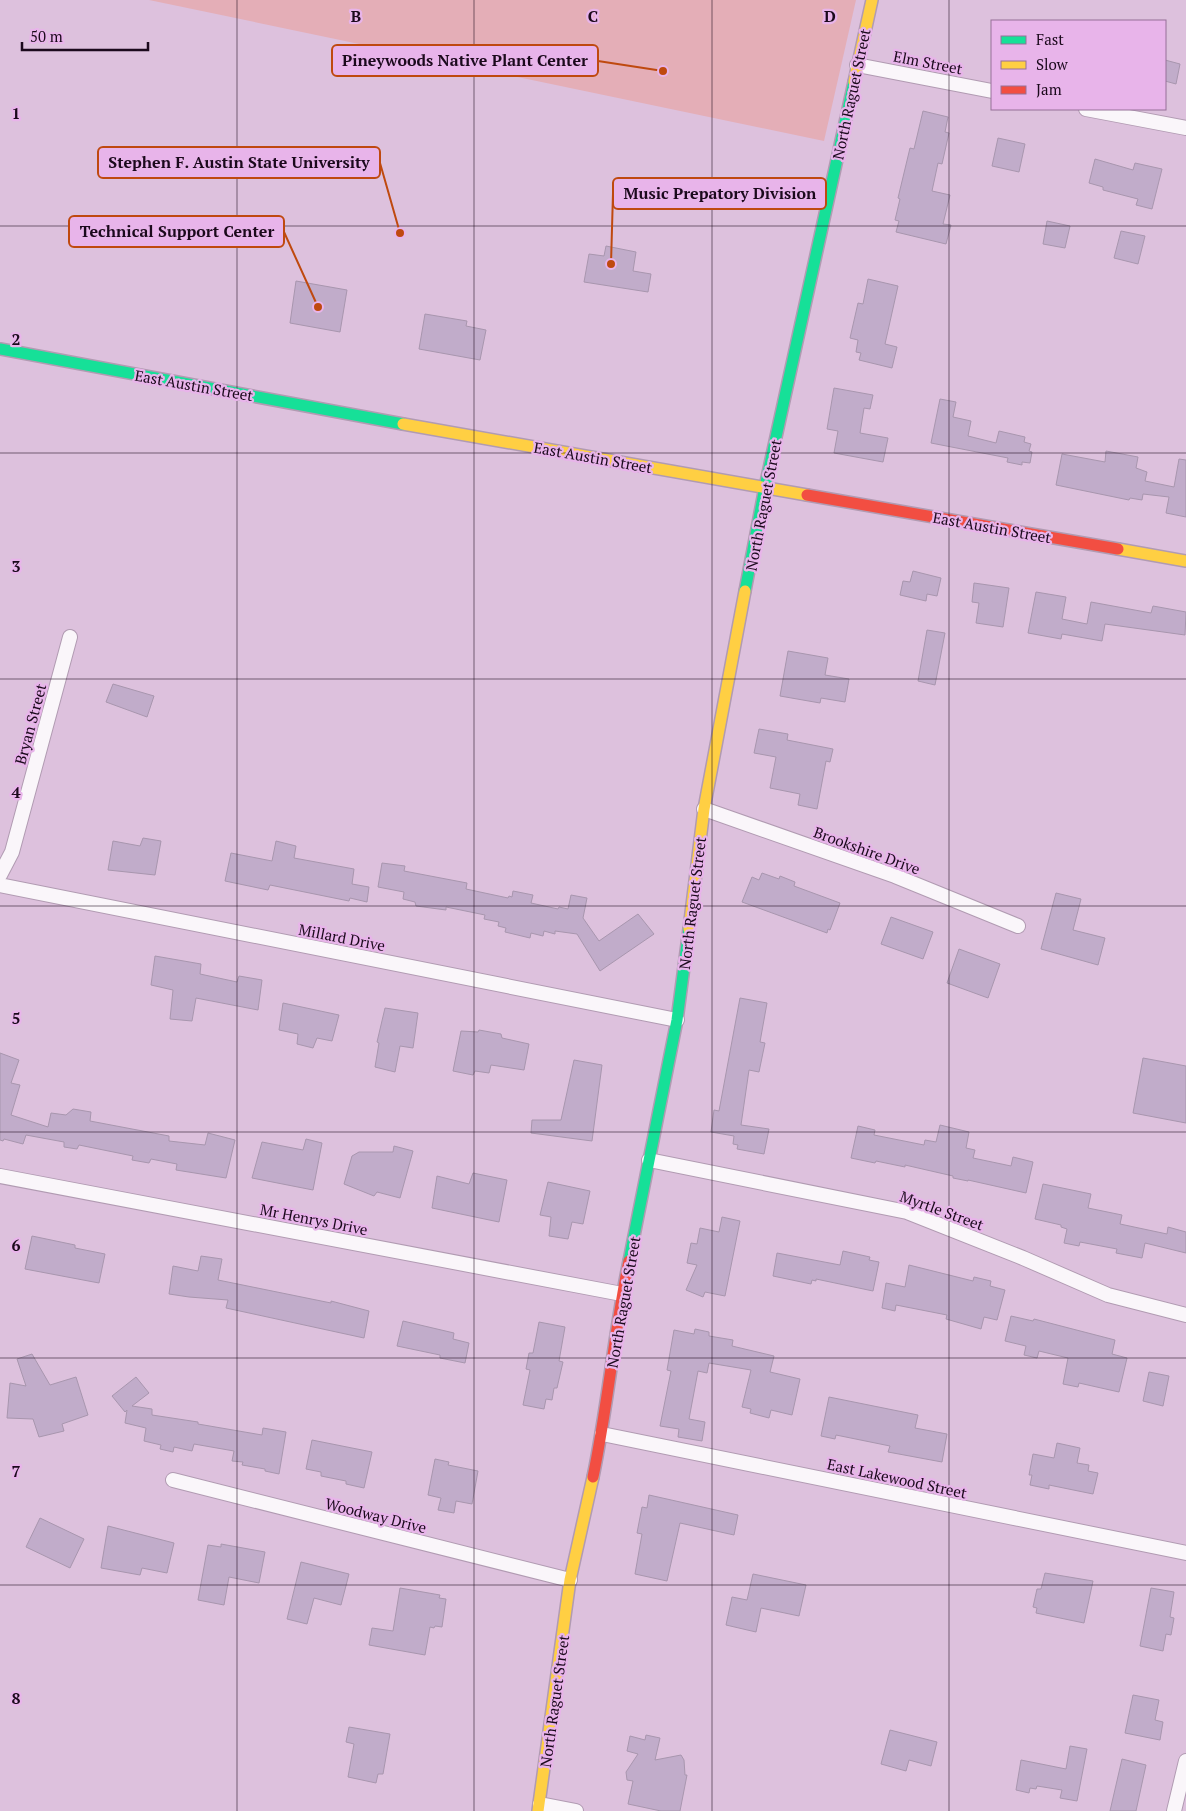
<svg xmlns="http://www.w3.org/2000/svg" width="1186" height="1811" viewBox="0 0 1186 1811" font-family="'PT Serif',serif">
  <rect width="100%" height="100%" fill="#ddc1dd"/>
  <path fill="#e4aeb7" d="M149,0h707l-32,141z"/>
  <path fill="#c1acca" stroke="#a896ae" d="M1165,60l15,4 -4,20 -11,-3z
    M923,111l25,6 -3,15 4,1 -7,31 -4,-1 -6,28 18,4 -7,29 8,1 -5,19 -50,-12 3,-11 -4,-1 5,-21 -2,-1 12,-50 4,1z
    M998,138l27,6 -6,28 -27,-6z
    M1095,159l38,11 2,-7 27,6 -10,40 -16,-4 2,-6 -35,-9v-3l-14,-4z
    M1047,221l23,5 -5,22 -22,-4z
    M1121,231l24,5 -7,28 -24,-6z
    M606,246l30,6 -3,19 18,3 -3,18 -64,-10 5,-28 15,2z
    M868,279l30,7 -13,58 12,3 -5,21 -33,-8 2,-7 -5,-1 2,-12 -8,-2 8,-35 5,1z
    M296,281l51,9 -7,42 -50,-9z
    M425,314l42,7 -1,5 20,4 -6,30 -61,-11z
    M834,388l39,7 -3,14 -6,-1 -4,25 28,5 -5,24 -49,-9 4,-22 -11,-2z
    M940,399l16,3 -3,15 18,4 -3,15 28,7 3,-12 26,6 -1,5 7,2 -2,7 3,1 -2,11 -8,-1v3l-15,-3 1,-4 -77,-15z
    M1106,451l32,6 -2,11 11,4 -2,9 29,6 5,-28 7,1v57l-20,-4 3,-16 -26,-3 -1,6 -12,-2 -1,2 -73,-15 6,-31 43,8z
    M913,571l28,7 -4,18 -10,-2 -1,7 -26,-6 3,-14 7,1z
    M974,583l35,5 -6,39 -27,-4 3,-20 -7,-1z
    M1036,592l30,5 -4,22 25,5 4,-22 60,11 2,-7 33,6 -1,23 -80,-11 -3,17 -40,-7 -1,5 -33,-6z
    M927,630l18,3 -10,52 -17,-4z
    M788,651l40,7 -3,17 24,4 -4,23 -24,-4 -1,5 -40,-7z
    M113,684l41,12 -7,21 -41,-15z
    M759,729l29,5 -1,6 46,9 -3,13 -4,-1 -9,48 -19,-4 2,-11 -30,-6 6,-31 -22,-4z
    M143,838l18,3 -6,34 -47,-5 5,-29 27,5z
    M276,841l20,5 -2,12 60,11 -2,15 17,3 -2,15 -17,-4 -1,3 -79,-16 -2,5 -43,-9 6,-28 41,8z
    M382,863l23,3 -1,5 63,12 -1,6 42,9 1,-2 3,1 1,-6 20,4 -2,8 27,6 1,-2 9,2 3,-14 16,3 -4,20 16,23 39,-27 16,20 -54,37 -23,-37 -22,-3v3l-11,-3 -1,5 -12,-3 -1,5 -25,-6 1,-4 -8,-2 1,-4 -15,-3 1,-4 -39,-8v3l-30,-4 -1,-4 -12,-3 1,-7 -26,-5z
    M762,873l17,6 1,-3 15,6 -1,4 46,17 -10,27 -2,-1 -1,4 -85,-31 10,-25 7,3z
    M1056,893l25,6 -8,31 32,8 -7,27 -57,-16z
    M891,917l42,15 -10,27 -42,-15z
    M959,949l41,15 -12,34 -41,-15z
    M155,956l46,8 -1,10 37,8 2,-6 23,4 -4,30 -62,-12 -4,23 -22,-2 3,-29 -22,-5z
    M740,998l27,5 -7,39 5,1 -6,29 -10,-2 -8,55 28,4 -5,25 -27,-5 1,-4 -5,-1 1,-8 -23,-4 3,-22 5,1z
    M283,1003l56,12 -7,26 -15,-3 -4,10 -16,-4 1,-10 -19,-4z
    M385,1008l33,5 -5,35 -13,-2 -5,26 -20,-5 4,-24 -2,-1z
    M479,1030l22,4 1,4 27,6 -5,26 -33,-5 -2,8 -14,-2 -2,4 -20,-4 8,-40 17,1z
    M0,1053l19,7 -8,23 9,2 -9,30 37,12 3,-14 15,2 7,-6 18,3 -1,9 79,15v5l36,4 3,-12 27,7 -9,38 -50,-8 1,-6 -26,-5 -2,4 -17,-3 1,-4 -54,-11 -2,4 -13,-2v-5l-38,-7 -3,9 -19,-5 -1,2 -3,-1z
    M1143,1058l43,8v57l-53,-10z
    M574,1060l28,5 -10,76 -61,-8 1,-13h29z
    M940,1125l29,7 -3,16 9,2 -2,8 38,8 2,-9 20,5 -7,31 -58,-13v1l-15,-3v-2l-48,-11v2l-29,-6 -1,2 -24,-5 7,-32 17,4 -1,5 50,10 1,-5 11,2z
    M306,1139l16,4 -9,47 -61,-12 10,-36 41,8z
    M394,1146l19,5 -13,47 -23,-6 -3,4 -30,-12 8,-28 7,-4h34z
    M473,1173l34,7 -8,42 -67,-14 5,-32 32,8z
    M548,1182l42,9 -7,33 -11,-2 -4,17 -19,-3 2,-19 -11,-2z
    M1043,1184l48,10 -3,14 34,7 -2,9 47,10 1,-7 18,5v21l-41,-10 -3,15 -26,-5 1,-4 -37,-7 -1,4 -15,-3 3,-14 -6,-2v-2l-26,-6z
    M722,1217l18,4 -15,75 -20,-4 -2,5 -17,-7 11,-25 -10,-2 4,-20 6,1 3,-16 19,4z
    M32,1236l43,9v3l30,6 -6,29 -74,-14z
    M843,1251l27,6 -1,3 10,2 -6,29 -57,-12v2l-4,-1 -1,4 -38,-8 4,-23 63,12z
    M201,1256l21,3 -4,21 113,23v-2l38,10 -5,27 -138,-30 2,-8 -39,-3 -20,-3 4,-28 25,5z
    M909,1265l64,16 1,-4 17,4 -1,5 15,4 -8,30 -13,-3 -3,12 -35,-10 1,-4 -51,-10 -1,6 -13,-3 4,-25 19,4z
    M1011,1316l22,5 1,-2 81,21 -3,14 15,4 -8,34 -40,-9 -1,4 -15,-3 5,-26 -29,-7 -2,7 -13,-3 2,-9 -21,-5z
    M403,1321l51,12 -1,6 16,4 -4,20 -25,-5v-3l-43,-9z
    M539,1322l26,5 -6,34 4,1 -6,26h-3l-2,12 -6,-1 -2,10 -21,-4 7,-35 -4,-1 3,-16h4z
    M695,1329l14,3v4l24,4 -1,6 42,10 -4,16 30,7 -8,36 -21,-5 -2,8 -19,-5 1,-4 -9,-2 9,-37 -42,-7 -2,10 -9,-2 -9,48 16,3 -3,19 -24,-4 1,-8 -19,-3 11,-55 -4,-1 7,-40 20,4z
    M32,1354l18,31 26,-8 12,38 -26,9 2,7 -25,6 -6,-18 -26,-1 3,-35 16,3 -9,-27z
    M1149,1372l20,4 -6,30 -20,-5z
    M136,1377l13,16 -17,13 20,3v6l46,7v2l64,11 1,-7 23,4 -7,42 -14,-3v-2l-23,-4 1,-3 -11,-1 2,-10 -40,-7 -2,7 -18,-4 -1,5 -13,-3 1,-4 -17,-4 2,-13 -21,-5 2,-13 -2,2 -13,-16z
    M829,1397l89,18 -3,13 32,6 -5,28 -54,-10 2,-6 -54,-11 -1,4 -14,-3z
    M312,1440l60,12 -8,36 -18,-4v-3l-25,-5v-4l-15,-3z
    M1057,1443l23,5 -3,15 12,2 -1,6 10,2 -5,21 -44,-9v4l-19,-4 2,-10h-3l4,-21 21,4z
    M435,1459l14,3 -1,3 30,6 -6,33 -16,-3 -2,12 -16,-3 3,-12 -13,-3z
    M649,1495l89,20 -4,20 -54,-12 -13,58 -32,-7 7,-40 -5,-1 5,-26 5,1z
    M40,1518l44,21 -14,29 -44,-21z
    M108,1526l66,17 -7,30 -25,-5 -2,7 -39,-7z
    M221,1544l44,8 -6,31 -30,-6 -5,28 -26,-5 10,-55 13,2z
    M301,1562l48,12 -8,31 -27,-7 -7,26 -20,-5z
    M1045,1573l48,8 -9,42 -48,-10 1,-5 -4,-1 4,-18h4z
    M753,1574l53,11 -7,31 -38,-8 -5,24 -30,-7 6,-28 15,3z
    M400,1588l40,7 -1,3 7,1 -4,28 -7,-1 -1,2 -4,-1 -5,28 -56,-10 3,-17 21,3z
    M1151,1588l23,4 -4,25 4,1 -3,17 -5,-1 -3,17 -23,-5z
    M1133,1695l26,5 -4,20 8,2 -3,18 -35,-7z
    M349,1727l41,7 -7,40h-5l-2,9 -28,-6 6,-33 -8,-2z
    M890,1730l47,12 -6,24 -22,-6 -3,11 -25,-7z
    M646,1735l14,3 -5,22 26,-5 3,5 1,15h2l-7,36h-19l-33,-7 5,-23 -6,-1 -1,-8 12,-18 -11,-3 3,-15 15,4z
    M1070,1746l17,3 -10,52 -17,-3 2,-8 -25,-4 -1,3 -6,-1 -1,5 -13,-3 5,-30 45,9z
    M1122,1759l24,6 -10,46h-26z"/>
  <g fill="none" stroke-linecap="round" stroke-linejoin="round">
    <g stroke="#b19bb2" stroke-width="16">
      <path id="street" d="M857,65l135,26
        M1086,109l100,19
        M704,809l191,67 123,50
        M0,875l12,-23 58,-215
        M0,885l677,135
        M649,1160l258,52 116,46 85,37 78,20
        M0,1176l622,118
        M602,1434l584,119
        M173,1480l397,100
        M540,1804l36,7
        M1174,1811l12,-50"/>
    </g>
    <g stroke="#b19bb2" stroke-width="14">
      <path id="fast" d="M0,349l403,75
        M745,591l20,-104 89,-405
        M629,1261l48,-241 12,-91"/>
    </g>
    <g stroke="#b19bb2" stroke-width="14">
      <path id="slow" d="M854,82l18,-82
        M403,424l404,71
        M1118,549l68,12
        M689,929l15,-120 41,-218
        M538,1811l32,-231 23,-103"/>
    </g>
    <g stroke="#b19bb2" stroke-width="14">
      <path id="jam" d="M807,495l311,54
        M593,1477c15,-72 21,-145 36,-216"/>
    </g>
    <use href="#street" stroke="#faf6fa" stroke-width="14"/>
    <use href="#fast" stroke="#16e098" stroke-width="11"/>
    <use href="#slow" stroke="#ffcf43" stroke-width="11"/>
    <use href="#jam" stroke="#f24e42" stroke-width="11"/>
  </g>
  <path fill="none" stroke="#1b091c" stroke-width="1" stroke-opacity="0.55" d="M237,0v1811M474,0v1811M712,0v1811M949,0v1811M0,226h1186M0,453h1186M0,679h1186M0,906h1186M0,1132h1186M0,1358h1186M0,1585h1186"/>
  <g text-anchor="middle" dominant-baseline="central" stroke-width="4.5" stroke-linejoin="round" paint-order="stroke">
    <g font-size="15" fill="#1b091c" stroke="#e8b4ea">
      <text transform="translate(928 62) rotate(11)">Elm Street</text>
      <text transform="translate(851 94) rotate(-78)">North Raguet Street</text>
      <text transform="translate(194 385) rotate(10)">East Austin Street</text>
      <text transform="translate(593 457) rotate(10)">East Austin Street</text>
      <text transform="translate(763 505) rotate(-79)">North Raguet Street</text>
      <text transform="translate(992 527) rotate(10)">East Austin Street</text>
      <text transform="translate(30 724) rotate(-75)">Bryan Street</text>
      <text transform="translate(867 850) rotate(20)">Brookshire Drive</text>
      <text transform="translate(692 903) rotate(-83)">North Raguet Street</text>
      <text transform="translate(342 937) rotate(11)">Millard Drive</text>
      <text transform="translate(942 1210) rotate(20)">Myrtle Street</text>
      <text transform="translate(314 1219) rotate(11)">Mr Henrys Drive</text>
      <text transform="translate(623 1302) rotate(-80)">North Raguet Street</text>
      <text transform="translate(897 1478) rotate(12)">East Lakewood Street</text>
      <text transform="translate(376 1515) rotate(14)">Woodway Drive</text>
      <text transform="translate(554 1701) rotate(-82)">North Raguet Street</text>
    </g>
  </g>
  <g font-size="16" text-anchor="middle" font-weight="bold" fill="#1b091c" stroke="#e8b4ea" stroke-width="4.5" stroke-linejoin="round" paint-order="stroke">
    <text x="356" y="22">B</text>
    <text x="593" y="22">C</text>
    <text x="830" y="22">D</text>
    <text x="16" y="119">1</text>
    <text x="16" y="345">2</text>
    <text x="16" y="572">3</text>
    <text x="16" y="798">4</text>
    <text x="16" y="1024">5</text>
    <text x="16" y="1251">6</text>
    <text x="16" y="1477">7</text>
    <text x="16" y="1704">8</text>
  </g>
  <path fill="none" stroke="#bf490f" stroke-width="2" d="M663 71L598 61M400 233L380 163M611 264L613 193M318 307L284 232"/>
  <g fill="#bf490f" stroke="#e8b4ea" stroke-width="2">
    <circle cx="663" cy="71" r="5"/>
    <circle cx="400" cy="233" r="5"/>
    <circle cx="611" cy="264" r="5"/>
    <circle cx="318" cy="307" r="5"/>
  </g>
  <g fill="#e8b4ea" stroke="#bf490f" stroke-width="2">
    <rect x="332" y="45" width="266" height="31" rx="5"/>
    <rect x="98" y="147" width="282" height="31" rx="5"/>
    <rect x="613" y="178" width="213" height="31" rx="5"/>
    <rect x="69" y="216" width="215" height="31" rx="5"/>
  </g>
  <g font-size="16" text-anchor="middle" font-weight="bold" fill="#1b091c">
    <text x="465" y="66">Pineywoods Native Plant Center</text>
    <text x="239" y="168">Stephen F. Austin State University</text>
    <text x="720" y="199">Music Prepatory Division</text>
    <text x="177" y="237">Technical Support Center</text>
  </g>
  <rect x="991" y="20" width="175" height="90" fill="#e8b4ea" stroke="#967098"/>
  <rect x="1001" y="36" width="25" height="8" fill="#16e098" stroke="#967098"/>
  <text x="1036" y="45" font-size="15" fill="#1b091c">Fast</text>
  <rect x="1001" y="61" width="25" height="8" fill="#ffcf43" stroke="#967098"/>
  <text x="1036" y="70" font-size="15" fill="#1b091c">Slow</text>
  <rect x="1001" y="86" width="25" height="8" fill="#f24e42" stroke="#967098"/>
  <text x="1036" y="95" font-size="15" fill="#1b091c">Jam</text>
  <path d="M22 42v8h126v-8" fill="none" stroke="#1b091c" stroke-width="2.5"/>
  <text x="30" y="42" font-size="15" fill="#1b091c" stroke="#e8b4ea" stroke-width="4" paint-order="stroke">50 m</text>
</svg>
